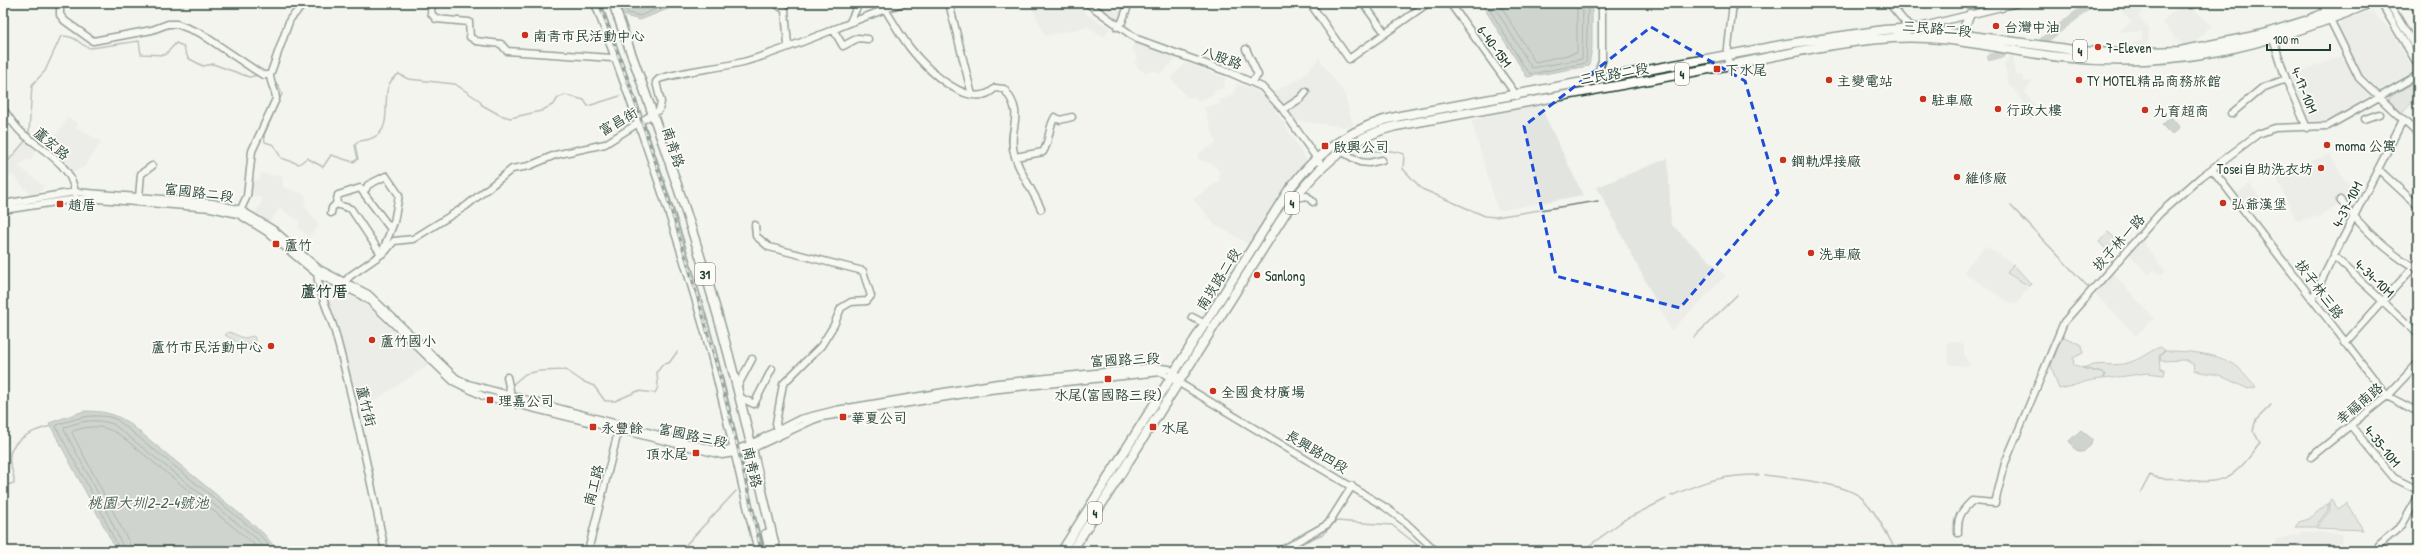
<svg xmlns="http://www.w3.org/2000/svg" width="2421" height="554" viewBox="0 0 2421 554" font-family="'Patrick Hand','LXGW WenKai TC',sans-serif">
  <rect width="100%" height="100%" fill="#f4f4ef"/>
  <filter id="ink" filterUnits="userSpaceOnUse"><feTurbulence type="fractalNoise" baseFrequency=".025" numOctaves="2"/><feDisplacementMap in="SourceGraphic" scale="8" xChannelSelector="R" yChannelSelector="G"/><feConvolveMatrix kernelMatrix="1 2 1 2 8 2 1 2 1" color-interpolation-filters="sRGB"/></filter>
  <g filter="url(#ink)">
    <path fill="#e2e5df" d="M1033,3h43l12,12 22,13 -6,9 -16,-10 -43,9 -12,-26z
      M1090,3h37l-8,20z
      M2115,3h26l5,5 -8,8 11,12 -1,21 -15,2v-10h9v-9h-24l13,-10z
      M2182,3h6l23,23 -18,18 -11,1 -20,-23z
      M2372,11l18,18 23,39 -2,5 -31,17 -18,-16 -23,-45 3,-9z
      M1134,41l43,17 -16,16 -6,-3 -12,1 -10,-9 5,-4 -6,-11z
      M2010,56h4l1,19 8,1v5h10l-8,11 13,17 -7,2 -23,-28 -4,-20z
      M2342,56l15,25 13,12v3l-37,22 -16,5 -9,-2 -20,-45z
      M1319,58l25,35 10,34 -4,1 -59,-8 -20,-27 31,-16z
      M1186,63l40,15 -3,10 -8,2 -1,4 -15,7 -5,-5 -6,2 -18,-20z
      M1237,84l14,4 12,8 11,12 33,53 -13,15 -45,68 -34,-19 -22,-26 26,-18v-10l-5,-6 -15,-5 -2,-6 19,-11 -12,-36 16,-3 -1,-4 14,-5z
      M1539,103l44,92 -85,16 -27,-91z
      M68,118l10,5 -2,4 26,15 -18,25 -12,6 -26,-24z
      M26,142l10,8 -6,10 -3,-1 -8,7 26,21 -13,10 -20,-23 -5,4 -4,-3v-6z
      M2330,154l14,25 13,12v3l-36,22 -23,5 -3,-2 -20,-45z
      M1668,158l3,66 55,52 -55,55 -74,-144z
      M261,173l22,4v10l23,8 -1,11 14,19 -10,12 -11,-9 2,-6 -20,-14 -11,15 -14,-9 8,-15 -15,-5 2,-15 9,1z
      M2250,184l10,13 -15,12 -6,-4 4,-4 -6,-8z
      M2140,238l26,34 -5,4 -7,-7 -5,6 -22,-23z
      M1985,246l25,15 3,3 -6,10 22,12 -12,18h-6l-47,-31 1,-4z
      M2113,271l4,7 37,40 -18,18 -42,-43z
      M344,292l20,11 65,62 -69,45 -32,-109z
      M1953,341l11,3v10l6,12 -21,-1 -2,-23z
      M2301,531l42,3 -1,9 -46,8h-19l-2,-7 1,-5 25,-5z
      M2140,539l12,7 2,5h-24l4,-10z"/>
    <path fill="#d1d6d1" stroke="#788a82" d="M2418,80v16l-16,17 -13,-12 1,-4z
      M2108,232l9,8 -10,10 -8,-8z
      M2013,264l18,20 -2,2 -22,-13z
      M229,332l15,6 10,-2 2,8 -14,1 -17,-10z
      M2062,336l20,9 1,8 -10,5 1,7 31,9 -2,5c-16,0 -29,8 -44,10l-8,-23z
      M2160,347l5,3 -6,6 1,13 5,1 -1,5 -17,-2 -43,6 2,-5 -24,-6c17,-6 24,-2 41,-4 14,-2 25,-12 37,-17z
      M2165,351c23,0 56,2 74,17 6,6 12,13 17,19l-8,2 -29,-14 -25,-4 -1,-7 -9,-4 -23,1 -1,-5z
      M2331,499l7,10 9,-6 16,27 -47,-2 14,-18 -1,-8z
      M2328,503v7l-13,17h-20l4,-5 10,-3z"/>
    <path fill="#a3aea7" stroke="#6e8179" d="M618,3h56l-4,5 -30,12 -15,-4z
      M1481,3h111v44l-3,19 -62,11z
      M2171,117l9,11 -8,7 -10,-10z
      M84,411c18,0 30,2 45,12l134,110 15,18h-161l-68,-128z
      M2081,430l11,9 -1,6 -8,7 -7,-2 -7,-9z"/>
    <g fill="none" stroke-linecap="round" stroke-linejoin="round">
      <path stroke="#546a62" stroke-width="1" d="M623,3l5,10 12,3 29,-13
        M1486,3l38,64 7,7 55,-11 2,-60
        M1492,3l40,65 50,-9 1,-56
        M1499,3l36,59 42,-9v-50
        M120,551l-26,-54 -38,-70 1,-2c21,-7 37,-13 59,-6l144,116 13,16
        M125,551l-26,-56 -35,-65 1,-3c17,-6 30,-9 48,-3l144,115 9,12
        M131,551l-1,-7 -58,-111 1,-2c18,-6 31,-6 47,4l133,108 6,8"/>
      <path stroke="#6e8179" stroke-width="1.5" d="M274,82l4,3 4,9 -18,41 1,7 9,3 7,13 18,6 8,-6 16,9 8,-12 22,7 5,-3 -3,-14 4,-4c48,-4 11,-52 40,-67l9,5 47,5 24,16 3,5 18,10 10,3 31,-7 13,-7 4,-6 7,-3 19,5 4,6 32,-10
        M660,82l21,-4
        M2031,118l8,-7
        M29,133l3,-48 13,-14 16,-35c19,0 17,10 30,12l48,-7 2,13 24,1 11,-12 7,3 5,12 15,8 10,-2 36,13 10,-2
        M1357,151c16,2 33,-3 47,3l-1,15 19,20 63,27 10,1 103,-16
        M3,167l23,-27
        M2011,206l79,83
        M1694,337l43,-42
        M512,385l13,-11 14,-3 27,-1 16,11 12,5 11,15h10l23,-10 17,2 3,-6 -1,-15 6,-8 6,-1 8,-11
        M1765,475c26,4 79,7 98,24 14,14 24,35 33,52
        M3,486l11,-3c1,-8 -3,-14 -4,-21 -4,-22 25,-32 41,-36
        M2141,492l9,-17c11,6 19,2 30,4 44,7 54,0 80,-36l-7,-13 3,-10 15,-15
        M1671,496c34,-15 51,-21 88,-21
        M1295,546l28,-12 13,-13 56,4 24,19 3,7
        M680,551l56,-60
        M1582,551l42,-31 42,-21"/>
      <path stroke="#a3aea7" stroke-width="8" d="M2043,41l49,-38
        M1991,57l11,-3"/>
      <g stroke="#1f3d34" stroke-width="9">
        <path id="minor" d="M60,3v12l5,6 28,20 59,-11 16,-6h9l23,9 55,37 8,5h7
          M432,3l-1,10 5,6 33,3 1,15 6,4 25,3 6,7 105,7
          M775,3l10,7 3,36
          M949,3l23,92
          M1087,3l50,36 94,34 31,14 21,23 39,56
          M1310,3l39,56 79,-56
          M1363,3l22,30
          M1450,3l67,93
          M1889,3l20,24
          M1995,3l7,5
          M2189,3l2,2 8,-2
          M2322,3l37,75 59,56
          M2381,3l37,62
          M2389,3l29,49
          M885,9c8,13 16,27 25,39 15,20 61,65 85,40l9,1c23,28 3,37 10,64 5,20 19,37 27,56
          M850,22l9,-19
          M1117,27l5,-5 7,-19
          M833,29l10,17 15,-8 10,1
          M1895,36l20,-8 103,-25
          M2273,39l13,40 21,49
          M1246,49l12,26 -6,6
          M1729,65l-2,-8 6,-54
          M1595,80l7,-19v-58
          M3,109c6,8 12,18 19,24 20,17 51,32 53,61
          M1283,110l18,-12 5,-6
          M2231,114l31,-26 24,-9
          M2365,119l14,-5
          M1341,151l19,11 9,1 13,-3
          M1015,157l28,-5c7,-11 5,-25 12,-35l5,3 12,-3
          M2212,169l175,227 31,16
          M2378,169l40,37
          M366,189l2,-4 18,-9 13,19 -5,27 -11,28 -4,1 -28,-42 -15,-5 2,-9 22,-7 30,40
          M139,197l2,-23 11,-8
          M1295,198l12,-2 6,6
          M2340,200c21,26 48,54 78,69
          M3,204l72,-12 137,11 29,7 33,20 45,39 49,25 88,84 12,6 243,65 24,1 16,-6 49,-25 36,-9 162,-27 155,-16 16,2 7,6
          M3,210l73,-11h22l113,9 27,6 29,18 50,42 40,19 14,9 82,79 30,15 239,59 25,-4 66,-31 9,-3 168,-27 171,-18 224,135 20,15 31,29
          M239,213l8,-17 5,-45 24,-52c0,-9 -6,-15 -6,-24l20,-56 15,-16
          M331,213l1,-5 4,-4
          M755,225l1,11 13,11 94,24 8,25 -4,5 -16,1 -10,6 -7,17 -13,21 -38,38 -7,39 3,12
          M2334,256l84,78
          M318,272c-4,9 14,48 17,60 20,73 35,145 50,219
          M344,283l6,-7 36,-25 8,-10 19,-2 53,-33 46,-37 17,-3 26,-11 50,-11 54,-34 2,-8 -5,-20 3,-3c28,-9 56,-10 84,-17 55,-15 106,-41 160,-59
          M2312,299l91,-179
          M1192,317l13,7
          M2345,343l73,-81
          M507,377l5,22
          M737,387l15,-28
          M739,397l15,7 18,-35
          M2351,426l43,52 24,12
          M2311,457l76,-61 31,-33
          M1958,533c-1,-15 3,-22 14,-32l23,2 10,-40 59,-141 96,-109 41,-36 57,-43 17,-6 53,-2 90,-51
          M2379,545l23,-20 16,-28
          M1282,550l46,-26 24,-38
          M588,551l31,-123"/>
      </g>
      <g stroke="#1f3d34" stroke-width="11">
        <path id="major" d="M596,3c42,114 83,230 115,348 17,66 31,133 48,200
          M613,3c37,102 74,205 104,310 23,78 40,158 59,238
          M1969,35l-4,-9 5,-12
          M766,534l4,17
          M1062,551l228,-363c27,-36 66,-63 110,-72l387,-72 97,-14 31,-2 166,23 31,2 68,-2 84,-17 41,-13 45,-18
          M1072,551l223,-353c26,-34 58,-62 101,-72 108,-20 216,-40 324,-59 57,-11 114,-25 172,-29 56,-4 113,13 168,19 114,13 207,-11 311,-54"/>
      </g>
      <use href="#minor" stroke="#fdfcf7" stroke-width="6"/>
      <use href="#major" stroke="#fdfcf7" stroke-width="8"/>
      <g stroke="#1f3d34" stroke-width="3">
        <path id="rail" d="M599,3c68,179 123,361 162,548"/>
      </g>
      <use href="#rail" stroke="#fdfcf7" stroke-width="1.5" stroke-dasharray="4.5" stroke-linecap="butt"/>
    </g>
  </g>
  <path d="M0 0H2421V554H0ZM1651,27l94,54 33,112 -98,115 -124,-32 -32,-150z" fill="#f4f4ef" fill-opacity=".55" fill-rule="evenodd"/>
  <path fill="none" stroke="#1d4ed8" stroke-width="3" stroke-dasharray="8 5" stroke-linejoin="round" d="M1651,27l94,54 33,112 -98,115 -124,-32 -32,-150z"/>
  <g fill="#c8321e" stroke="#fdfcf7" stroke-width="1.5">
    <circle cx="1996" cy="26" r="4"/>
    <circle cx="525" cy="35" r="4"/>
    <circle cx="2098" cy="47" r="4"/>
    <rect x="1713" y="65" width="8" height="8" rx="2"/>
    <circle cx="1829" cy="80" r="4"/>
    <circle cx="2079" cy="80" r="4"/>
    <circle cx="1923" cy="99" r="4"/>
    <circle cx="1998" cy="109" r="4"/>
    <circle cx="2145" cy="110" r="4"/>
    <circle cx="2327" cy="145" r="4"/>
    <rect x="1321" y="142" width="8" height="8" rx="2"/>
    <circle cx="1783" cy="160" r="4"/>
    <circle cx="2321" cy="168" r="4"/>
    <circle cx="1957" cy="177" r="4"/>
    <circle cx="2223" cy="203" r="4"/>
    <rect x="56" y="200" width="8" height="8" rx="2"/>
    <rect x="272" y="240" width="8" height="8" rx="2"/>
    <circle cx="1811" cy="253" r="4"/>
    <circle cx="1257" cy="275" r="4"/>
    <circle cx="372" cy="340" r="4"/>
    <circle cx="271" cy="346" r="4"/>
    <rect x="1104" y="375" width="8" height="8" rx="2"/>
    <circle cx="1213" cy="391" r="4"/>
    <rect x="486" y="396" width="8" height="8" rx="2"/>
    <rect x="839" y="413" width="8" height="8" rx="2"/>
    <rect x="589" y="423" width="8" height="8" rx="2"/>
    <rect x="1149" y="423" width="8" height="8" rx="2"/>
    <rect x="692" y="449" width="8" height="8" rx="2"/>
  </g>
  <g text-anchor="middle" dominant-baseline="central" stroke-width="3.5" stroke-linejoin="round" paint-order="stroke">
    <g fill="#fdfcf7" stroke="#62766e" stroke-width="1">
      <rect x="2073" y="40" width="14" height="22" rx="3"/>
      <rect x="1675" y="63" width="14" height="22" rx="3"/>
      <rect x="1285" y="192" width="14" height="22" rx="3"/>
      <rect x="695" y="263" width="20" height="22" rx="3"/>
      <rect x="1088" y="502" width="14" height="22" rx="3"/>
    </g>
    <g font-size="13" font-weight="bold" fill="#1f3d34">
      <text x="2080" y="51">4</text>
      <text x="1682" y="74">4</text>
      <text x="1292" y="203">4</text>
      <text x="705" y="274">31</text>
      <text x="1095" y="513">4</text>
    </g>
    <g font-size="14" fill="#1f3d34" stroke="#fdfcf7" text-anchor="start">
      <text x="2004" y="26">台灣中油</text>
      <text x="533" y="35">南青市民活動中心</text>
      <text x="2106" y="47">7-Eleven</text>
      <text x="1725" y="69">下水尾</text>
      <text x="1837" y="80">主變電站</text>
      <text x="2087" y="80">TY MOTEL精品商務旅館</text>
      <text x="1931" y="99">駐車廠</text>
      <text x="2006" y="109">行政大樓</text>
      <text x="2153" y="110">九育超商</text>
      <text x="2335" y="145">moma 公寓</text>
      <text x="1333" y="146">啟興公司</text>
      <text x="1791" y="160">鋼軌焊接廠</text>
      <text x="2313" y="168" text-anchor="end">Tosei自助洗衣坊</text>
      <text x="1965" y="177">維修廠</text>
      <text x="2231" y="203">弘爺漢堡</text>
      <text x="68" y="204">趙厝</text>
      <text x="284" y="244">蘆竹</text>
      <text x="1819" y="253">洗車廠</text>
      <text x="1265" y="275">Sanlong</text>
      <text x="380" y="340">蘆竹國小</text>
      <text x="263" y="346" text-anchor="end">蘆竹市民活動中心</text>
      <text x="1221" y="391">全國食材廣場</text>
      <text x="1108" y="394" text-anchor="middle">水尾(富國路三段)</text>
      <text x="498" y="400">理嘉公司</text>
      <text x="851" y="417">華夏公司</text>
      <text x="601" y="427">永豐餘</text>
      <text x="1161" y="427">水尾</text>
      <text x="688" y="453" text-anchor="end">頂水尾</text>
    </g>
    <g font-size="14" fill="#1f3d34" stroke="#fdfcf7">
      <text transform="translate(1937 28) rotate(5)">三民路二段</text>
      <text transform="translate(1495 46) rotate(54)">6-40-15M</text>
      <text transform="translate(1222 57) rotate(20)">八股路</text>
      <text transform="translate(1614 73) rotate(-10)">三民路二段</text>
      <text transform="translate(2305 90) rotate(68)">4-17-10M</text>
      <text transform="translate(618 121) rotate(-30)">富昌街</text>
      <text transform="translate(52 143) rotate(40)">蘆宏路</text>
      <text transform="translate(674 147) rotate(72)">南青路</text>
      <text transform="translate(199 192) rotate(7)">富國路二段</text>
      <text transform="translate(2347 204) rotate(-63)">4-37-10M</text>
      <text transform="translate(2118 242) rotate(-48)">拔子林一路</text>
      <text transform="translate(2375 278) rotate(43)">4-34-10M</text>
      <text transform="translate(1218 279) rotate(-58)">南崁路二段</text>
      <text transform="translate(2320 289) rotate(53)">拔子林三路</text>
      <text transform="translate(1125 359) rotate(-3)">富國路三段</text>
      <text transform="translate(2359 403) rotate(-40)">幸福南路</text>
      <text transform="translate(367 406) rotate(76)">蘆竹街</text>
      <text transform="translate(693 435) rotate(12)">富國路三段</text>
      <text transform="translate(2383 446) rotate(51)">4-35-10M</text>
      <text transform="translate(1317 451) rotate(31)">長興路四段</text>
      <text transform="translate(753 467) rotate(77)">南青路</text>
      <text transform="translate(593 485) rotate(-75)">南工路</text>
    </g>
    <g font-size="15" font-style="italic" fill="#475f56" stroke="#fdfcf7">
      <text x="148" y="502">桃園大圳2-2-4號池</text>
    </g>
    <g font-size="16" font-weight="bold" fill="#1f3d34" stroke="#fdfcf7">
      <text x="324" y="291">蘆竹厝</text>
    </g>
  </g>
  <rect width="2421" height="554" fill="none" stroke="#fdfcf7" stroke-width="16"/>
  <rect x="8" y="8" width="2405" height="538" fill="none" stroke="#1f3d34" stroke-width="1.5" filter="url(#ink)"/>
  <path d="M2267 44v6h63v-6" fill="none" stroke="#1f3d34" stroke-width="2"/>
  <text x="2273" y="44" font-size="12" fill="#1f3d34" stroke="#fdfcf7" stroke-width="3" paint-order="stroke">100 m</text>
</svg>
